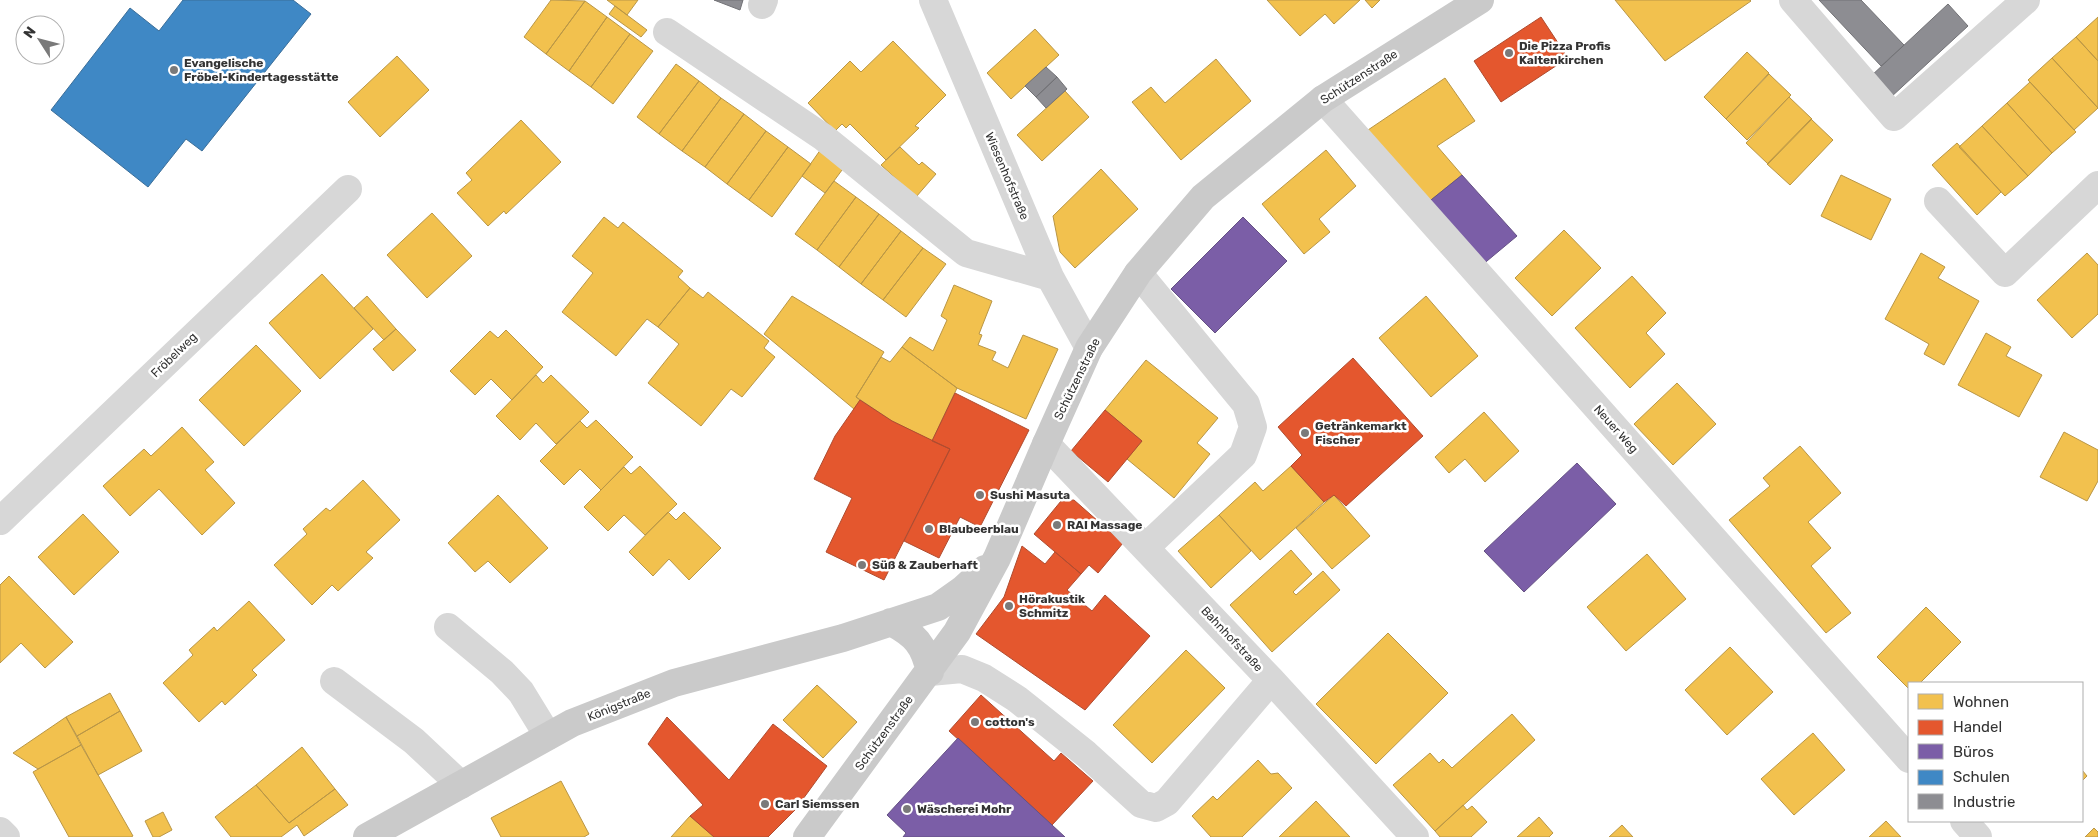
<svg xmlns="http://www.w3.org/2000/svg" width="2098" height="837" viewBox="0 0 2098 837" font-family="Rubik,sans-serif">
  <rect width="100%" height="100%" fill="#fff"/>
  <path fill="#f2c14e" stroke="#b99646" d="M551,0l34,1 -39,53 -22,-17z
    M607,0h31l-11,15z
    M1267,0h93l-26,24 -9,-10 -25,22z
    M1365,0h15l-8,8z
    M1615,0h135l1,1 -86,60z
    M585,1l22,16 -38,54 -23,-17z
    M615,6l32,24 -6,7 -32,-23z
    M607,17l23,17 -39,53 -22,-16z
    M2098,17v44l-22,-24z
    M1035,29l24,26 -48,44 -24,-26z
    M630,34l23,17 -40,53 -22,-17z
    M2076,37l22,24v47l-46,-50z
    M893,41l53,54 -31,31 4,2 -33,32 -36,-36 -4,4 -4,-4 -7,7 -27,-28 42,-42 11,11z
    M1747,52l22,21 -43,46 -22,-22z
    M397,56l32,34 -49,47 -32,-35z
    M2052,58l46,50 -24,22 -46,-50z
    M1216,59l35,42 -70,59 -49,-58 19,-15 14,16z
    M676,64l23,17 -40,53 -22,-17z
    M1769,74l22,21 -44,45 -21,-21z
    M1445,78l30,43 -38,25 25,29 -36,29 -61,-72z
    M699,81l22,17 -39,53 -23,-17z
    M2030,82l46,50 -24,21 -45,-50z
    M1065,91l24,26 -47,44 -25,-26z
    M1789,97l23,22 -44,45 -22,-21z
    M721,98l23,16 -39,53 -23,-16z
    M2007,103l45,50 -24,23 -46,-50z
    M744,114l22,17 -39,53 -22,-17z
    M1811,119l22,21 -43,45 -23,-21z
    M521,120l40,42 -55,52 -2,-3 -16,15 -31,-33 15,-13 -6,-7z
    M1982,126l46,50 -23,20 -46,-49z
    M766,131l22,16 -39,53 -22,-16z
    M1957,143l44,49 -24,23 -45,-50z
    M788,147l23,17 -39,53 -23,-17z
    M900,147l19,18 3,-3 14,12 -20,23 -35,-32z
    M821,149l24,17 -20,27 -23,-17z
    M1326,150l30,36 -37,33 11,13 -26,22 -42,-50z
    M1101,169l37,40 -63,59 -15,-16 -7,-36z
    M1841,175l50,24 -20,41 -50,-24z
    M834,181l22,16 -39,53 -22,-16z
    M856,197l23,17 -40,53 -22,-17z
    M432,213l40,43 -45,42 -40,-43z
    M879,214l22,17 -40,53 -22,-17z
    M604,217l14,11 5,-6 60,49 -5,6 12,11 -32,39 -11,-8 -31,37 -54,-44 31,-39 -21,-17z
    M1564,230l37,38 -49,48 -37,-38z
    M901,231l22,17 -40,52 -22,-16z
    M923,248l23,16 -40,53 -23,-17z
    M1921,253l24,14 -7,11 41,23 -35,64 -20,-11 5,-10 -44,-25z
    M2087,253l11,12v49l-26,24 -35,-38z
    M322,274l51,55 -53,50 -51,-56z
    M1632,276l34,37 -20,20 19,21 -35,34 -55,-60z
    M954,285l38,16 -13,33 3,1 -4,10 18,7 -4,8 16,8 15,-33 35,14 -32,70 -69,-31 -55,-41 8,-10 23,14 14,-31 -6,-4z
    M690,288l13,10 5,-6 61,49 -5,7 11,9 -33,40 -11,-8 -30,37 -53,-43 31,-39 -21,-17z
    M367,296l29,33 -12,11 -30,-32z
    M792,296l92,56 -28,45 4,3 -6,9 -90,-75z
    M1426,296l52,60 -47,41 -52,-59z
    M396,329l20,21 -23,21 -20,-22z
    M506,330l37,37 -31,33 -21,-21 -16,16 -25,-24 40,-40 8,7z
    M1986,333l25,14 -5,9 36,19 -23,42 -61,-32z
    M256,345l45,46 -57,55 -45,-46z
    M902,347l55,41 -25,53 -40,-20 -36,-24 25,-40 9,5z
    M1146,360l72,58 -21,25 13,11 -36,44 -47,-39 15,-18 -37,-31z
    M536,375l7,8 8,-8 38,37 -33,32 -20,-21 -16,17 -24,-24z
    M1677,383l39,41 -43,41 -39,-41z
    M1484,412l35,39 -34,31 -20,-23 -16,14 -14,-16z
    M596,420l37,37 -32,33 -21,-21 -16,16 -24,-24 40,-40 7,7z
    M182,427l32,35 -9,8 30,33 -33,32 -43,-46 -29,27 -27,-30 41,-37 7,7z
    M2064,432l34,18v31l-11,20 -47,-24z
    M1800,446l41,47 -33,29 23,26 -20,18 40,47 -25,20 -97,-113 41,-34 -7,-8z
    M640,466l37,38 -32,31 -21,-20 -16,16 -24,-24 40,-40 7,7z
    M1291,466l33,36 -64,58 -41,-45 36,-33 8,9z
    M363,480l37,40 -34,32 7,6 -35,33 -6,-6 -20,20 -38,-40 33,-31 -4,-5 23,-21 4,3z
    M498,495l50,53 -38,35 -22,-22 -13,11 -27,-29z
    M1334,495l36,41 -38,33 -36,-41z
    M668,512l8,8 8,-8 37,36 -32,32 -20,-21 -16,17 -24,-24z
    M83,514l36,38 -45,43 -36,-38z
    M1219,515l32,36 -40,37 -33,-37z
    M1291,550l21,24 -19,18 3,3 27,-24 17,19 -68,62 -42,-47z
    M1647,554l39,45 -60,52 -39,-44z
    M9,576l64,66 -28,26 -24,-25 -21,20v-78z
    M249,601l36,39 -33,30 5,5 -32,30 -3,-4 -23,21 -36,-39 30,-28 -4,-5 25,-23 3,4z
    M1926,607l35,35 -41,41h-11v6l-32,-32z
    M1388,633l60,60 -72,71 -60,-60z
    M1730,647l43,45 -46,43 -42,-45z
    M1186,650l39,38 -73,75 -39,-38z
    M817,685l40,37 -34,36 -40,-38z
    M110,693l10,18 -43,25 -11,-19z
    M120,711l22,40 -44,24 -21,-39z
    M1512,714l23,26 -100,91 -42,-46 37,-32 9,10 4,-4 9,9z
    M66,717l15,28 -43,24 -25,-16z
    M1813,733l32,37 -51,45 -33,-36z
    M81,745l52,91 -2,1h-62l-36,-65z
    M302,747l33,42 -46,34 -33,-38z
    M1258,760l13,14 7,-1 14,15 -50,49h-31l-19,-21 21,-20 4,4z
    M2082,770l5,6 -5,5z
    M561,781l28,53 -5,3h-83l-10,-19z
    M256,785l33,38 46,-34 13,16 -44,31 -7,-11 -16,12h-50l-16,-20z
    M1316,801l34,36h-71z
    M1463,805l4,5 5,-4 15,16 -16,15h-31l-5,-6z
    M163,812l9,18 -13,7h-6l-8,-16z
    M690,816l24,21h-43z
    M1539,817l14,16 -4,4h-32z
    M1886,821l15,16h-32z
    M1622,825l11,12h-24z
    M2094,828l4,4v5h-13z"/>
  <path fill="#e4572e" stroke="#af4c30" d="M1541,17l27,41 -67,44 -27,-41z
    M1353,358l70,78 -77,70 -12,-11 -10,7 -33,-36 11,-11 -24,-28z
    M955,393l74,37 -49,97 -20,-10 -21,41 -35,-17 46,-92 -18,-8z
    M860,400l32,21 58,28 -66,131 -58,-28 26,-54 -38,-19 21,-43z
    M1105,410l37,31 -34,41 -37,-31z
    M1074,500l49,43 -25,30 -9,-8 -8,9 -47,-40 27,-33z
    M1022,546l23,18 10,-12 26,22 -14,16 25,21 13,-16 45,41 -65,74 -109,-76 28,-37z
    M981,695l73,66 7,-8 32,28 -41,44 -103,-94z
    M667,717l62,63 44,-56 54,42 -32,44 -27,27h-54l-24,-21 13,-11 -55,-61z"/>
  <path fill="#7b5ea7" stroke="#655184" d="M1462,175l55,61 -36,30 -55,-62z
    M1243,217l44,44 -72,72 -44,-44z
    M1577,463l39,41 -92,88 -40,-41z
    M958,738l94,87 13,12h-162l3,-4 -19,-18z"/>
  <path fill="#3f88c5" stroke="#3b6e99" d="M183,0h110l18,14 -109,137 -16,-12 -38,48 -97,-77 79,-102 29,23z"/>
  <path fill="#8d8d92" stroke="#727276" d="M714,0h29l-3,10z
    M1819,0h42l43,45 -23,21z
    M1948,4l20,22 -78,72 -20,-21z
    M1046,67l11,10 -21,20 -11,-11z
    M1057,77l10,12 -21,19 -10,-11z"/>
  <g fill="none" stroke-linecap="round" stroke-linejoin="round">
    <path stroke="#d7d7d7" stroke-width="28" d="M933,0l117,277 39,71
      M1793,0l101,117 132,-117
      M762,5l2,-5
      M667,32l156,105 143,116 84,24
      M1323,99l586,660
      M1938,201l67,72 93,-88
      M1138,273l108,131 7,23 -10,28 -97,92
      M1046,444l225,236 144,157
      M0,521l348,-332
      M448,627l54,45 19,20 27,44
      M930,672l32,-3 22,9 33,21 69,55 55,50 15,4 11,-6 104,-122
      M334,681l80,60 47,44
      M1964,821l14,16
      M0,831l6,6"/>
    <path stroke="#cacaca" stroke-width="28" d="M891,622c24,13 33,22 39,50
      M367,837l205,-114 102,-40 169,-45 95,-31 24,-17 23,-21
      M807,837l150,-205 40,-74 49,-114 43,-96 49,-75 65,-76 120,-98 157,-99"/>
  </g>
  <g fill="#7a7a7a" stroke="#fff" stroke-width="2">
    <circle cx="1509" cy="53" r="5"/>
    <circle cx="174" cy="70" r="5"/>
    <circle cx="1305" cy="433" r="5"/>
    <circle cx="980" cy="495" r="5"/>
    <circle cx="1057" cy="525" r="5"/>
    <circle cx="929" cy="529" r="5"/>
    <circle cx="862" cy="565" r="5"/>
    <circle cx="1009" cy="606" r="5"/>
    <circle cx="975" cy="722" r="5"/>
    <circle cx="765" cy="804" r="5"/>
    <circle cx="907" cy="809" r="5"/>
  </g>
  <g text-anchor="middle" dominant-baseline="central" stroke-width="5" stroke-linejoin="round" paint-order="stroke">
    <g font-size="12" font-weight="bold" fill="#333" stroke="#fff" text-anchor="start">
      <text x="1519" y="46">Die Pizza Profis<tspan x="1519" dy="14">Kaltenkirchen</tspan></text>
      <text x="184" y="63">Evangelische<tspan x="184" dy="14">Fröbel-Kindertagesstätte</tspan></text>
      <text x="1315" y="426">Getränkemarkt<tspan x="1315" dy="14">Fischer</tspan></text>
      <text x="990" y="495">Sushi Masuta</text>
      <text x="1067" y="525">RAI Massage</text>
      <text x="939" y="529">Blaubeerblau</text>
      <text x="872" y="565">Süß &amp; Zauberhaft</text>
      <text x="1019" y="599">Hörakustik<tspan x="1019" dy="14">Schmitz</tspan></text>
      <text x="985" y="722">cotton's</text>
      <text x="775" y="804">Carl Siemssen</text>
      <text x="917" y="809">Wäscherei Mohr</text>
    </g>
    <g font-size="12" fill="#333" stroke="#fff">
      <text transform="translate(1359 77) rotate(-33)">Schützenstraße</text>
      <text transform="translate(1007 176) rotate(67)">Wiesenhofstraße</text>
      <text transform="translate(174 355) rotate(-44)">Fröbelweg</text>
      <text transform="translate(1077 379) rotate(-64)">Schützenstraße</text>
      <text transform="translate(1616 429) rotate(48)">Neuer Weg</text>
      <text transform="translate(1232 639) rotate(47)">Bahnhofstraße</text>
      <text transform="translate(619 705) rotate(-22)">Königstraße</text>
      <text transform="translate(884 733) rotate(-54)">Schützenstraße</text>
    </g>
  </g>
  <rect x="1908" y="682" width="175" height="140" fill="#ffffff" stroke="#adadad"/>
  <rect x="1918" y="694" width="25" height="15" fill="#f2c14e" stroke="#adadad"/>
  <text x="1953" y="707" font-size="15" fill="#333333">Wohnen</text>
  <rect x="1918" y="720" width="25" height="15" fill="#e4572e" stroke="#adadad"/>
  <text x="1953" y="732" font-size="15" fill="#333333">Handel</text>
  <rect x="1918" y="744" width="25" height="15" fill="#7b5ea7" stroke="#adadad"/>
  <text x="1953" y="757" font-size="15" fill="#333333">Büros</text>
  <rect x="1918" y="770" width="25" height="15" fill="#3f88c5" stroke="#adadad"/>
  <text x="1953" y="782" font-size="15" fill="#333333">Schulen</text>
  <rect x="1918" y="794" width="25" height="15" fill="#8d8d92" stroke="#adadad"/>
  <text x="1953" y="807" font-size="15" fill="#333333">Industrie</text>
  <g transform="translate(40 40) rotate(306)"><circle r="24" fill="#ffffff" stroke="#adadad"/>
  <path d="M0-4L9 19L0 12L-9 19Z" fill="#7a7a7a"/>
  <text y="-8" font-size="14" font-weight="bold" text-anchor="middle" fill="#333333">N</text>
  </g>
</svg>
